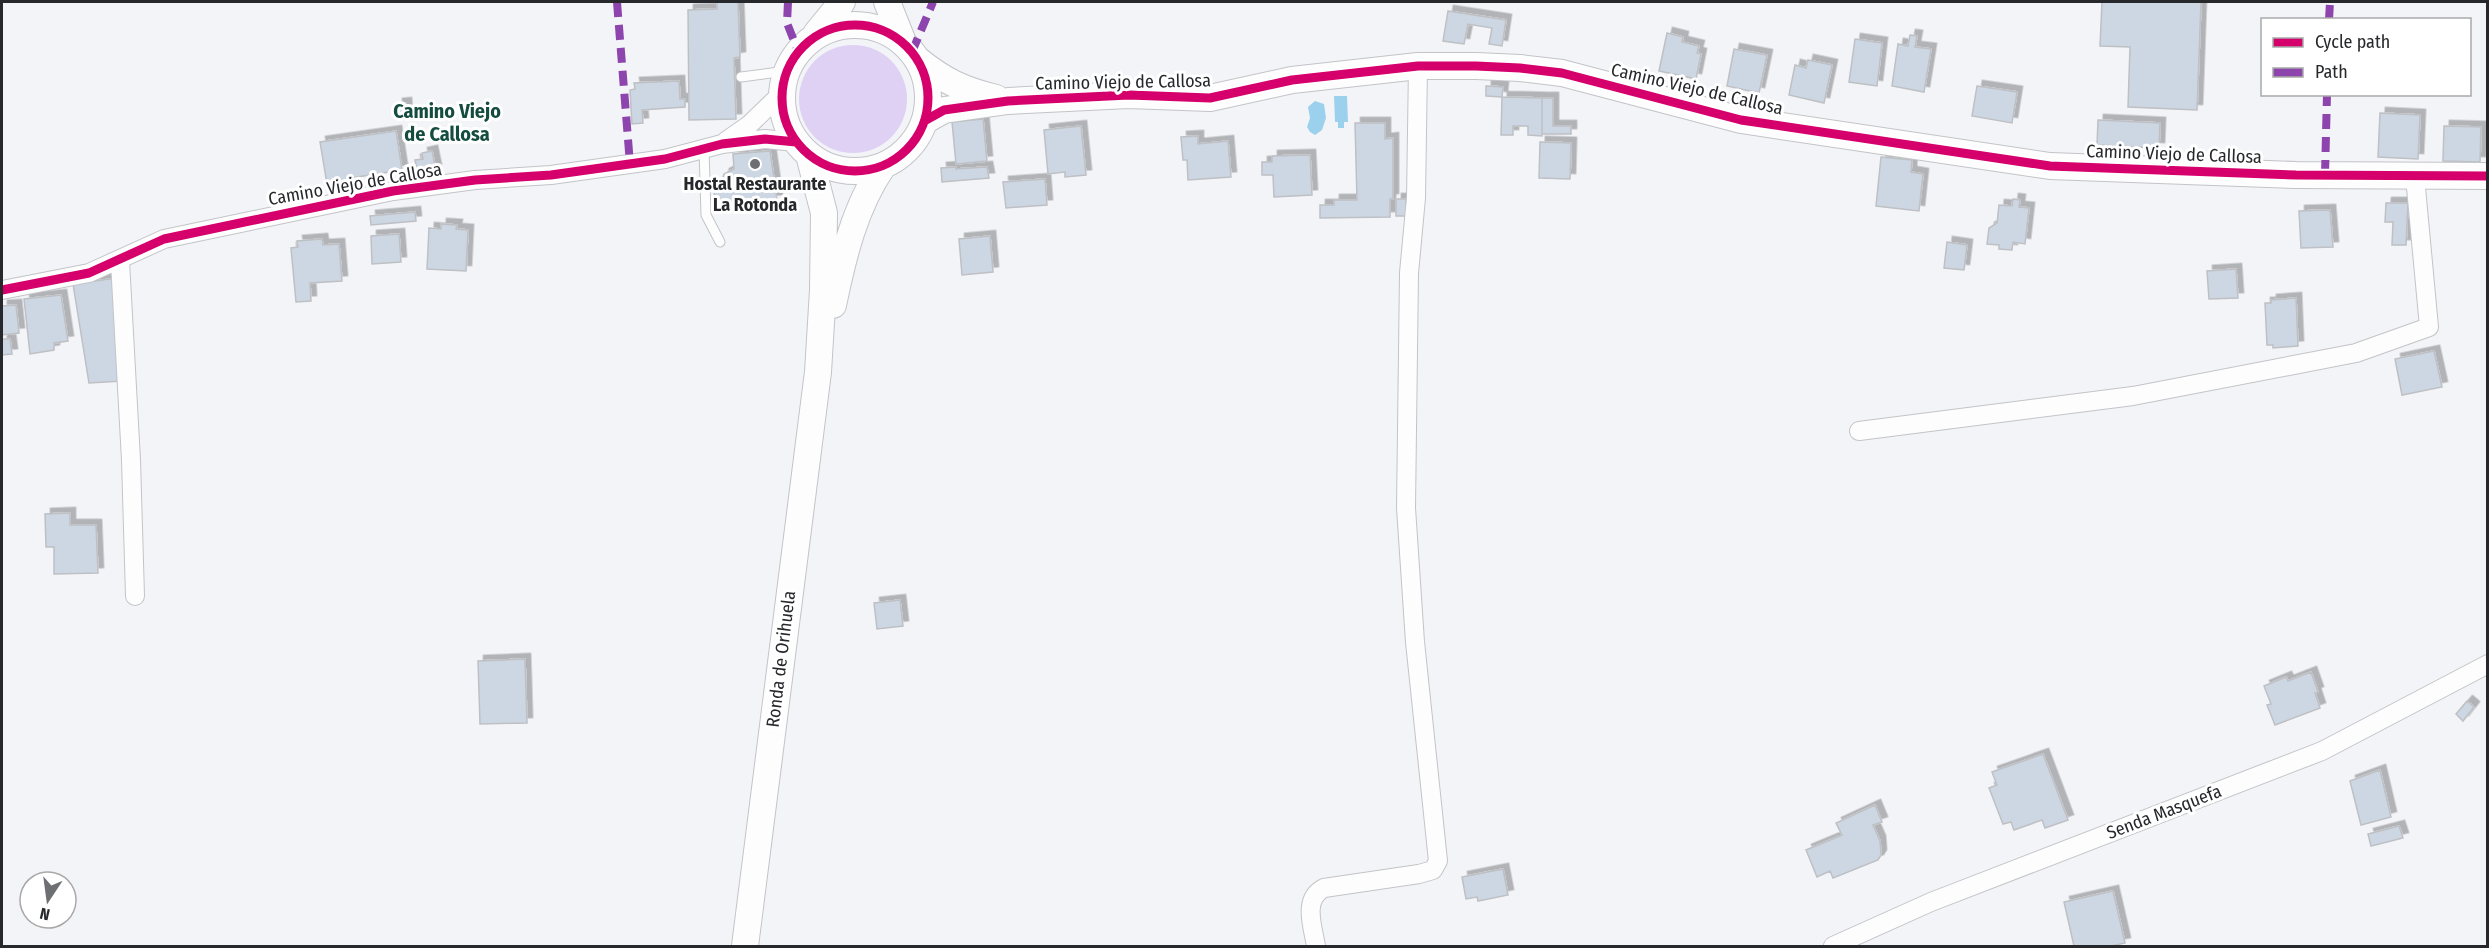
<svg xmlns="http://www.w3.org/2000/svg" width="2489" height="948" viewBox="0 0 2489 948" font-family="'Fira Sans Condensed',sans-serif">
  <defs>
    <filter id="shadow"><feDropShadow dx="5.5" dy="-5.5" stdDeviation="0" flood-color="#0004"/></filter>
  </defs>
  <rect width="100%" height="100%" fill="#f3f4f8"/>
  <path fill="#dfd1f3" d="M799 99a54 54 0 1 1 108 0a54 54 0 1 1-108 0Z"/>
  <path fill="#9cd1ed" d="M1334,96h13l1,26h-4v6h-6v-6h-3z
    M1315,101l9,3 2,14 -4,12 -7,5 -5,-3 -3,-5 3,-9 -2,-11z"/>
  <path fill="#cdd7e4" stroke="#bec0c3" stroke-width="1.5" filter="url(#shadow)" d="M717,2h21l2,55 -6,1 2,61 -47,1 -1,-110 29,-1z
    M2102,2h99l-4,108 -69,-3 2,-60 -30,-1z
    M1448,11l58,9 -4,26 -13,-2 3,-16 -24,-4 -4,20 -21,-3z
    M1667,33l16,4 -1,5 17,4 -2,7 4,1 -5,25 -37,-8z
    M1910,35l7,1 -2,11 16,2 -7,43 -32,-6 6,-42 10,2z
    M1855,39l27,4 -5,43 -28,-4z
    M1734,49l33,6 -8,38 -32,-7z
    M1808,60l24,5 -8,38 -35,-8 6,-30 11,3z
    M679,81l1,18h5v8l-43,3 1,13 -11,1 -2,-34 5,-1 -1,-6z
    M1486,86l17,1 -1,10 -16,-1z
    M1977,86l40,6 -5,31 -40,-7z
    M1502,97l40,1v38l-14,-1v-9h-15v9h-12z
    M1542,98h11v28h18v8h-29z
    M406,103l1,16h-9l-1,-15z
    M2380,113l40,2 -2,44 -40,-2z
    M983,119l4,42 -31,3 -4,-42z
    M2098,120l62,3 -1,25 -62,-3z
    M1355,123h30v16l8,-1v61h-3v18l-70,1v-13h14v-5h23z
    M1081,126l5,49 -21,2v-5l-17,2 -4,-44z
    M2444,126l37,1 -1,35 -37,-1z
    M396,131l6,39 -51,8 1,8 -24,4 -8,-48z
    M1198,136v8l30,-3 3,36 -43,3 -1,-20h-4l-2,-23z
    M1540,142l31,1 -1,36 -31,-1z
    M432,151l4,19 -18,4 -3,-14 8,-1 -1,-6z
    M770,151l7,49 -11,1v4l-7,1 -1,-4 -43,4 -1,-19h6l4,-13 10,-5 -1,-15z
    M1310,155l2,40 -38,2 -1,-22h-11v-13h10v-6z
    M1881,157l31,3 -1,12 12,2 -4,37 -43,-5z
    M956,167v2l31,-2 2,11 -47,4 -1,-14z
    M1045,179l2,26 -41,3 -3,-26z
    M1396,199h10v17h-10z
    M2013,199l7,1 -1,7 10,1 -4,36 -12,-2 -1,8 -13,-1v-4l-12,-1 2,-16 8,-5 2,-18 13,1z
    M2386,203h22l-2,42h-14l1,-23h-8z
    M2330,210l3,37 -32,1 -2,-37z
    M415,212l1,9 -45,4 -1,-9z
    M441,224l16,1 -1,4 12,1 -2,41 -39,-2 2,-41 12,1z
    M399,234l2,28 -29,2 -1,-28z
    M990,236l3,36 -31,3 -3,-36z
    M322,239l1,6 16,-1 3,37 -32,2 1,18 -15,1 -5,-54 7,-1 -1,-6z
    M1947,242l20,3 -3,25 -20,-2z
    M2236,269l2,29 -29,1 -2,-28z
    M117,278l5,103 -33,2 -16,-99z
    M61,295l7,46 -14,2v7l-24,4 -6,-55z
    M2296,298l2,48 -25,2v-3h-6l-2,-42h6v-3z
    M16,305l3,28 -17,2v-29z
    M2,339h8l2,15 -10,1z
    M2434,351l8,36 -40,8 -7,-36z
    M70,513v12h26l2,48 -44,1v-27h-8l-1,-33z
    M900,600l3,26 -26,3 -3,-26z
    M525,659l2,64 -47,1 -2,-63z
    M2311,672l7,20 -3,1 5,15 -45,17 -8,-20 4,-1 -7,-18 22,-9 2,4z
    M2467,701l7,6 -11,14 -7,-7z
    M2043,754l25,66 -23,8 -3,-8 -28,10 -3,-8 -8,2 -14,-36 8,-3 -5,-13z
    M2380,770l11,47 -30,8 -11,-44z
    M1875,805l7,17 -9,3 7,16 1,14 -3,5 -45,18 -3,-7 -13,6 -11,-27 36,-15 -6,-12z
    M2399,826l4,12 -32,8 -3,-12z
    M1503,869l5,26 -30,6 -1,-4 -11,2 -4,-22z
    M2113,891l12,52 -14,3h-37l-10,-44z"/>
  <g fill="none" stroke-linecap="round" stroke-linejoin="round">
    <g stroke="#c3c4c7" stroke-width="11">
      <path id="lane" d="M741,77l45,-6
        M704,149l2,66 14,27"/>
    </g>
    <g stroke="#c3c4c7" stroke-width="20">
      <path id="street" d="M726,141l23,-16 32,-31
        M120,261l11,199 4,136
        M2,290l87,-17 75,-34 229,-48 82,-11 76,-5 114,-16 57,-15 43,-5 31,3
        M1859,431l274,-35 223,-43 73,-26 -14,-150
        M1316,946c-3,-19 -14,-47 8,-58l95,-14 14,-4 5,-9 -23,-219 -9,-134 3,-235 7,-75 2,-132
        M1833,946l98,-44 391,-151 166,-87"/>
    </g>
    <g stroke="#c3c4c7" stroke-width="28">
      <path id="secondary" d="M887,2l16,40
        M782 98a73 73 0 1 1 146 0a73 73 0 1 1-146 0Z
        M816,34l26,-32
        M918,60c26,21 45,30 78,38
        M926,120l18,-10 64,-9 121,-6 81,3 82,-18 126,-14h58l44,2 42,5 179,47 309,46 246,9 192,1
        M833,305c10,-48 22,-99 50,-139
        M745,946l73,-574 5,-82 1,-77 -15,-58"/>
    </g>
    <use href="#lane" stroke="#fdfdfe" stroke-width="9"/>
    <use href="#street" stroke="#fdfdfe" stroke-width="18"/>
    <use href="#secondary" stroke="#fdfdfe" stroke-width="26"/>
    <path stroke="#8e44ad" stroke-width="8" stroke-dasharray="15 8" stroke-linecap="butt" d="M617,2l13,162
      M788,2l-1,21 11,28
      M2329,20l1,-18
      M912,52l21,-50
      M2325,175l2,-81"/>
    <g stroke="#fff" stroke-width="13">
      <path id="cycleway" d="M782 98a73 73 0 1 1 146 0a73 73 0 1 1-146 0Z
        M926,120l18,-10 64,-9 121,-6 81,3 82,-18 126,-14h58l44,2 42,5 179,47 309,46 246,9 192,1
        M2,290l87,-17 75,-34 229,-48 82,-11 76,-5 114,-16 57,-15 43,-5 31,3"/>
    </g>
    <use href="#cycleway" stroke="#d6006c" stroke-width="9"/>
  </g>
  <circle fill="#6e6f73" stroke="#fff" stroke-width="2" cx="755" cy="164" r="6"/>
  <g text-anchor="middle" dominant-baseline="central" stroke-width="6" stroke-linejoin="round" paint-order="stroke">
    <g font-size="18" fill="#27282b" stroke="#fff">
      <text transform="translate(1123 82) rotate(-1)">Camino Viejo de Callosa</text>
      <text transform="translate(1697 89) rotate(13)">Camino Viejo de Callosa</text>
      <text transform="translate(2174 154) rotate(2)">Camino Viejo de Callosa</text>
      <text transform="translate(355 184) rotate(-10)">Camino Viejo de Callosa</text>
      <text transform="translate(781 659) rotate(-83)">Ronda de Orihuela</text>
      <text transform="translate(2164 812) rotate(-21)">Senda Masquefa</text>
    </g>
    <g font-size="18" font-weight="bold" fill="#27282b" stroke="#fff">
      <text x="755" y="184">Hostal Restaurante<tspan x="755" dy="21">La Rotonda</tspan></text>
    </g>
    <g font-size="20" font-weight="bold" fill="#154c40" stroke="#fff">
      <text x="447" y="111">Camino Viejo<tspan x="447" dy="23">de Callosa</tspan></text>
    </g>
  </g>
  <rect width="2489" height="948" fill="none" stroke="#27282b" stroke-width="6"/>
  <rect x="2261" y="18" width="210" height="78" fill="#ffffff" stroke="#a9a9aa" stroke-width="1.5"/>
  <rect x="2273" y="38" width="30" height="9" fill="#d6006c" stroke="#a9a9aa" stroke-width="1.5"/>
  <text x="2315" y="48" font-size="18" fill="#27282b">Cycle path</text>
  <rect x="2273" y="68" width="30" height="9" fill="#8e44ad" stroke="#a9a9aa" stroke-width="1.5"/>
  <text x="2315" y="78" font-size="18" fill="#27282b">Path</text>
  <g transform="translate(48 900) rotate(193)"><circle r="28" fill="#ffffff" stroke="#a9a9aa" stroke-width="1.5"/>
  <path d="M0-4.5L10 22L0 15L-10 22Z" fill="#6e6f73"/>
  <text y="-9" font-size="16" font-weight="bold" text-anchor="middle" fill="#27282b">N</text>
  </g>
</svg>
